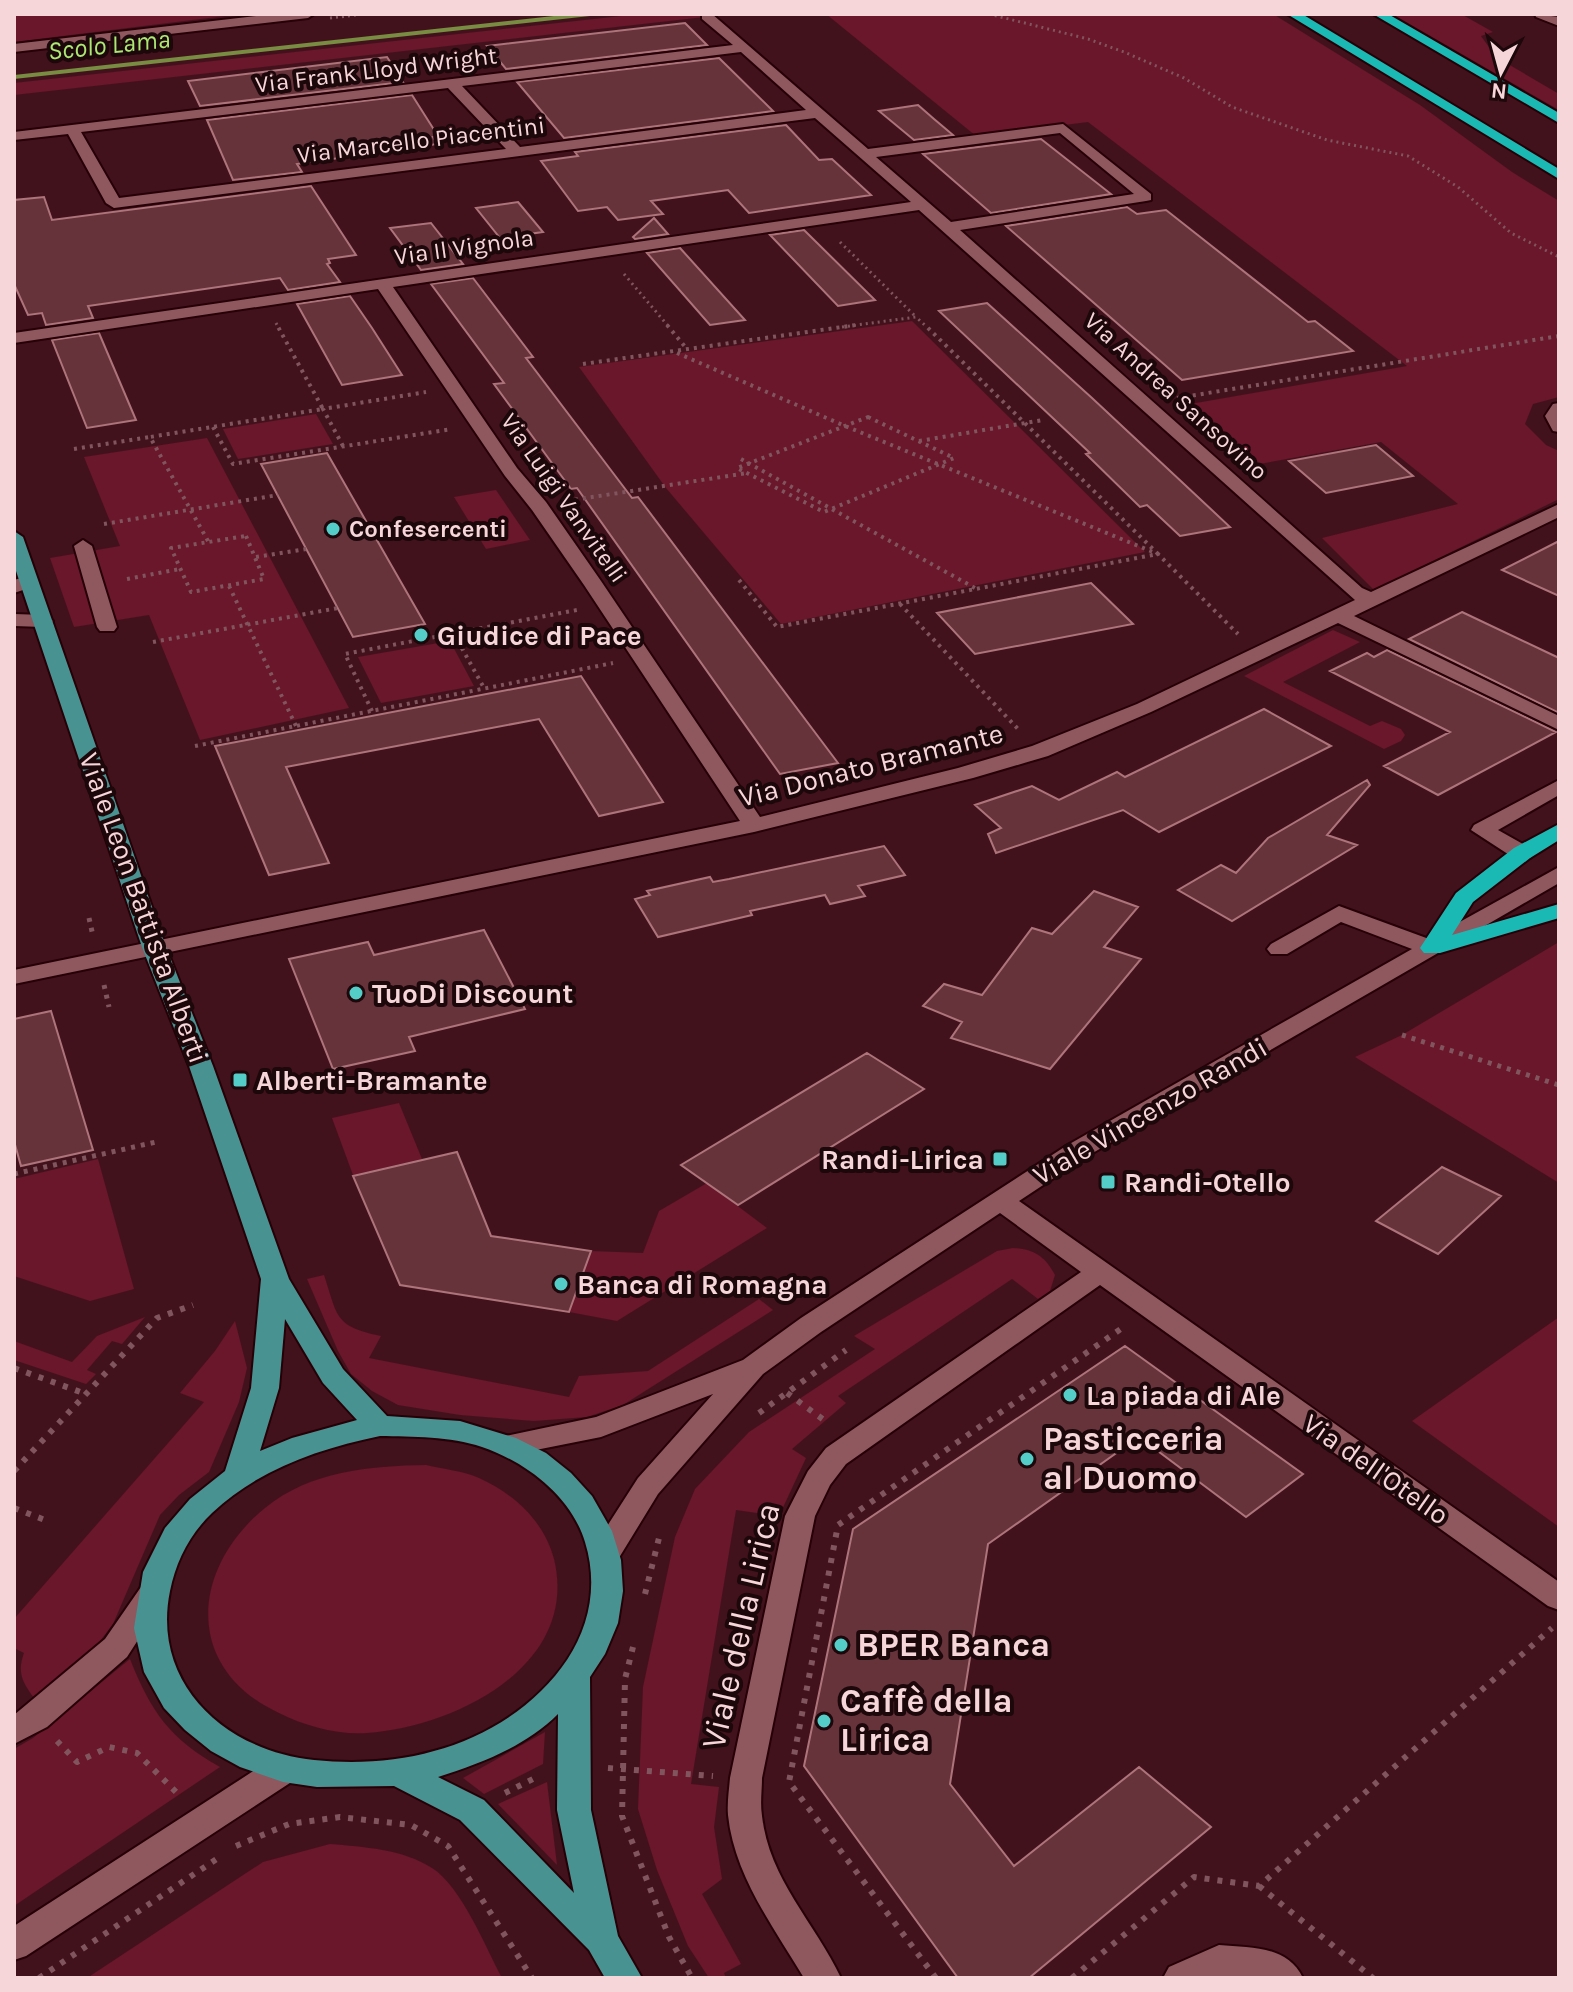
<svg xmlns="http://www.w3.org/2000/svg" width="1573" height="1992" viewBox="0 0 1573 1992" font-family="Karla,sans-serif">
  <rect width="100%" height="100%" fill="#42121c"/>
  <path fill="#6a162b" d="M14,14h227l-227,28z
    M639,14h92l-717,81v-12z
    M826,14h447l147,91 92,67 47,29v196l-26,7 -8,20 21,21 13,6v48l-185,91 -52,-52 136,-34 -77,-62 -138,25 -70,-60 234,-41 -319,-244 -112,14z
    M1392,14h69l32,18 -12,4 15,21 63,37v16z
    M912,321l233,231 -364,72 -115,-136 -87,-121z
    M316,414l17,30 -95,15 -15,-30z
    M207,438l142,270 -149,32 -51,-125 -75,12 -24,-69 70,-12 -36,-89z
    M496,490l34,50 -44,9 -32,-52z
    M1333,630l27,12 -77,40 87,44 12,-5 19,8 4,6 -4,6 -17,8 -140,-73z
    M450,641l24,45 -93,17 -23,-46z
    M1559,942v241l-204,-126 47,-22z
    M399,1103l23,56 -69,16 -21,-57z
    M98,1159l36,130 -44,12 -76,-25v-97z
    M707,1183l60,45 -150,93 -48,-9 22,-61 52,2 16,-42z
    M1013,1248c21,1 32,8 42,27l-5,16 -12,8 -26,-20 -174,117 8,7 -54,46 14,9 -27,58 -43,-6 -45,274 28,3 -5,40 8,52 -20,15 39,70 -17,9 2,5h-17l-21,-32 -31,-76 -19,-61 5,-122 32,-150 20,-48 54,-57 126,-83 -21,-13 143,-85z
    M324,1275c14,42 10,51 57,61l-12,22 200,39 10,-21 69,-5 111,-72 14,11 -150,95 -36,12 -53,4 -74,-6 -62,-10 -26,-14 -21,-17 -13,-23 -31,-72z
    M145,1317l-23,27 -10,-3 -25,29 9,4 -10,10 -72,-24v-19l58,21 25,-26z
    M1559,1317v210l-147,-106z
    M235,1321l12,47 -8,34 -30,70 -30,23 -19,20 -47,109 -16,21 -63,53c-12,-16 -17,-26 -10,-45l-10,-5v-29l190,-217 -24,-9 35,-42z
    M426,1465c17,4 37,6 53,13 35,16 65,43 75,81 26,107 -100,168 -187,174 -30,2 -62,-7 -88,-20 -95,-44 -89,-144 -14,-205 45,-37 105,-42 161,-43z
    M130,1659c21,53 40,80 90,108l-206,139v-157l19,-11z
    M545,1732l-2,32 -59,30 -21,-16z
    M547,1782l10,83 -59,-61z
    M330,1844c33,3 73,5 102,24 29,18 54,80 70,110h-415l176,-116z"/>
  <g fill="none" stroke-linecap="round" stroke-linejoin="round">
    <path fill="#788c42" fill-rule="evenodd" d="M572,14h21l-3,2 -576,63v-4z"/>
  </g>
  <path fill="#66333b" stroke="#ae747b" stroke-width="2" d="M685,23l22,22 -201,24 -19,-23z
    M387,57l16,25 -203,24 -12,-25z
    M719,58l54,53 -209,27 -47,-56z
    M412,95l26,41 -5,1 4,7 -140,20 5,8 -69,8 -26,-60z
    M918,105l16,14 19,16 -39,5 -35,-29z
    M786,125l33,35 13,-1 39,36 -122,18 -21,-23 -77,11 12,13 -45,6 -11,-13 -29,4 -37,-50 37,-5 -3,-4z
    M1041,139l70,55 -120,19 -68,-59z
    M311,186l45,69 -28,4 2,4 -3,1 13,18 -52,8 -8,-12 -192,28 5,12 -47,7 -4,-12 -14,2 -14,-31v-84l30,-3 8,23z
    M518,202l25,30 -43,6 -24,-30z
    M1127,207l10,7 29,-4 142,112 7,-1 38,30 -171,29 -176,-154z
    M654,218l14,16 -33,5 -2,-2z
    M431,223l32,41 -42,6 -31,-42z
    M804,230l71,70 -37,6 -68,-71z
    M680,248l65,72 -35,5 -63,-72z
    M473,278l60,79 -7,1 106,140 6,-1 200,266 -58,11 -203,-286 -6,1 -77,-105 10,-1 -73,-99z
    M350,296l22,32 30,47 -60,10 -45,-81z
    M987,303l105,95 138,129 -50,9 -33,-31 -7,2 -54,-53 4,-1 -151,-142z
    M99,333l37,87 -49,8 -35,-88z
    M1376,445l37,31 -87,17 -37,-32z
    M327,453l98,171 -72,13 -92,-173z
    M1559,541v55l-57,-26z
    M1091,583l42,41 -158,30 -38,-41z
    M1462,612l97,46v55l-150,-74z
    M1387,650l169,82 -118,63 -54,-29 66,-34 -120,-61 37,-18 7,4z
    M581,676l82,126 -64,14 -60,-97 -253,48 43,96 -60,12 -54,-129z
    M1264,709l67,37 -172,86 -36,-22 -127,43 -8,-19 13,-6 -26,-23 57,-19 27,14 58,-28 8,5z
    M1367,780l3,5 -43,50 30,10 -125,76 -54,-31 43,-25 15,8 32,-35z
    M884,846l21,29 -47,11 7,10 -35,8 -5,-9 -75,16 2,4 -94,22 -23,-38 15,-4 -3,-4 63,-14 3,5 16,-3z
    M1094,891l44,16 -34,40 37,12 -91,110 -99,-31 11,-16 -39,-16 21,-22 38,11 50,-67 20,6z
    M484,930l41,79 -116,28 6,14 -82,18 -44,-110 79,-17 6,13z
    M51,1011l42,139 -72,16 -7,-25v-122z
    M867,1053l57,36 -186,116 -57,-40z
    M457,1152l34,84 100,15 -22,61 -169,-27 -47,-109z
    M1442,1167l59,29 -63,58 -62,-33z
    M1125,1346l178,128 -57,43 -107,-80 -151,107 -38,240 64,82 125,-99 72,60 -182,151h-71l-154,-212 49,-237z"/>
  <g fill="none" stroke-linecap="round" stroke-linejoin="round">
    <g stroke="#260006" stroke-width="4">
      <path id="minor" d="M274,14h40l-6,4 -294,34v-8z
        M702,14h10l156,135 195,-25 88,70v6l-5,1 -186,29 402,358 9,4 188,-88v13l-205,99 205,100v14l-221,-107 -187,89 -103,44 -75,22 -219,54 -740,152v-14l726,-149 -156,-236 -52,-75 -27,-34 -127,-187 -364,54v-10l897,-131 -96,-84 -701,90 -8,-5 -38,-69 -54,6v-8l719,-87 -31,-26zM741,52l65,58 -286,37 -58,-61zM448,88l58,61 -387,49 -38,-66zM1060,133l74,61 -183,28 -75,-65zM919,210l436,390 -218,104 -105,42 -74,22 -198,49 -159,-236 -55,-79 -29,-34 -124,-181z
        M1535,14l24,3v9l-23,-9z
        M1559,403v29l-6,-1 -8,-15 8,-12z
        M83,540l9,6 25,81 -3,4h-14l-3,-4 -23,-81z
        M28,576l10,6 -3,4 -21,7v-13z
        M14,614l29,1 10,6 -10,6 -29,-1z
        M1559,780v15l-61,35 32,18 3,5 -3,5h-16l-43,-28 3,-5z
        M1559,867v16l-475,275 -65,43 540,381v28l-11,-4 -448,-321 -254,179 -16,21 -15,31 -53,262c0,12 -2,25 0,38 7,63 53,107 79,162h-37c-30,-50 -70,-103 -76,-163 -1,-12 1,-25 2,-37l55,-262 23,-45 18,-23 255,-176 -81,-59 -179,119 -58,42 -105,120 -41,67 -11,4 -11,-4 -4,-8 4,-8 43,-67 75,-84 -112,43 -95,19 -10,-4 -5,-7 5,-7 100,-21 147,-57 58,-42 265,-172 346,-197 -71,-27 -54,32h-16l-4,-5 4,-5 68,-38 90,33z
        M152,1583l11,4 4,8 -40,62 -80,70 -33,17v-29l91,-76 36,-52z
        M284,1756l12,3 4,10 -4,10 -270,177 -12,4v-34l258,-167z
        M1219,1945c32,3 68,0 84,33l-82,-2 -58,2 6,-11z"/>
    </g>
    <g stroke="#260006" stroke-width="4">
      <path id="major" d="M14,531l9,6 143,410 47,119 76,213 54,90 44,47 73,5 56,17 30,15 25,20 21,23 20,35 9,29 2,31 -5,32 -13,31 -15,23 1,133 27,126 24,42h-37l-16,-28 -129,-130 -66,-34 -77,1 -34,-5 -43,-15 -29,-16 -26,-21 -21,-22 -20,-36 -10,-44 9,-56 22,-44 25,-29 35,-28 26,-83 10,-109 -72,-213 -47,-119 -128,-382zM285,1319l38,64 34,37 -65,18 -32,13 19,-63zM380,1436c33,1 70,0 102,11 44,15 89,49 103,95 31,101 -59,185 -151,209 -38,11 -80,13 -120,9 -88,-9 -163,-76 -144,-169 6,-30 20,-57 42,-78 47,-44 106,-64 168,-77zM558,1714l-1,96 17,83 -90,-93 -46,-23c43,-14 87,-30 120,-63z"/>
    </g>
    <g stroke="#260006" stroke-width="4">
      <path id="highway" d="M1287,14h15l257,155v10z
        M1373,14h15l171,99v10z
        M1559,824v16l-29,18 -57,44 -21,33 107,-31v14l-119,35h-16l-4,-5 36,-55 58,-45z"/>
    </g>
    <path stroke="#80555d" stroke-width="3" stroke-dasharray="2 4" stroke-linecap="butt" d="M989,14l99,25 36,13 60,26 48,29 95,33 81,16 50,31 53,46 48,24
      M330,18l35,-4
      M840,242l76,75
      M624,274l45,53
      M276,323l2,4
      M842,327l74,-10 11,10"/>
    <path stroke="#80555d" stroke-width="4" stroke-dasharray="3 5" stroke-linecap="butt" d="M667,325l20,24
      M677,353l168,73 313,128 80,80
      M583,364l273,-39
      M1177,398l382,-62
      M868,417l86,41 -130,54 -87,-44z
      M213,427l20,37 219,-35
      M919,441l124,-21
      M343,446l-20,-37 103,-17
      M74,449l76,-12
      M741,459l234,129
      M567,501l180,-28
      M104,524l174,-29
      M246,536l18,43 -73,13 -20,-44z
      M208,541l-58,-104 173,-28 -46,-84
      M256,557l50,-8
      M127,579l53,-10
      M739,580l38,47 381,-73 -233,-229
      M229,586l67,140
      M900,604l119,126
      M454,634l30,54
      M153,642l185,-34
      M372,711l-27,-57 232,-44
      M195,746l418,-83"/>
    <path stroke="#80555d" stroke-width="5" stroke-dasharray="4 6" stroke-linecap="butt" d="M89,918l4,18
      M104,985l5,22
      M1402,1035l157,50
      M14,1174l142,-32"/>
    <path stroke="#80555d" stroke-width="6" stroke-dasharray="5 8" stroke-linecap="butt" d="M14,1368l72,26
      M787,1393l41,30
      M759,1413l87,-63
      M14,1471l143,-153 36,-13
      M14,1508l31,12
      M645,1594l15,-60
      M633,1647l-8,32 -3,137 47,121 23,41
      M57,1741l20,21 32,-15 28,6 43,43
      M608,1768l105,8
      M505,1793l34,-17
      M236,1846l53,-22 51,-7 71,8 37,21 84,132
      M1259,1886l114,92
      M39,1978l182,-122
      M936,1978l-147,-196 49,-257 287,-199
      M1072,1978l122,-101 65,9 293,-258"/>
    <use href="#minor" fill="#8f585f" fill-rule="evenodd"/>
    <use href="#major" fill="#499292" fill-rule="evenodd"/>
    <use href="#highway" fill="#1bb9b4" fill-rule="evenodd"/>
  </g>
  <g fill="#54cdc8" stroke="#1c070a" stroke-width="3">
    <circle cx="333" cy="529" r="8"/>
    <circle cx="421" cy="635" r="8"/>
    <circle cx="356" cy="993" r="8"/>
    <rect x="232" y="1072" width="16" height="16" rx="4"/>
    <rect x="992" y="1151" width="16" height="16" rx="4"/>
    <rect x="1100" y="1174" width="16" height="16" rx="4"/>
    <circle cx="561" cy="1284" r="8"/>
    <circle cx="1070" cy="1395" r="8"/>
    <circle cx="1027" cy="1459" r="8"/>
    <circle cx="841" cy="1645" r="8"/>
    <circle cx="824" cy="1721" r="8"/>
  </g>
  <g text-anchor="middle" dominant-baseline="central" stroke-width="8" stroke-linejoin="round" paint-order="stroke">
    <g font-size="24" fill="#f7d6d9" stroke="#1c070a">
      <text transform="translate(376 70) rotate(-7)">Via Frank Lloyd Wright</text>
      <text transform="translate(421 140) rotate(-7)">Via Marcello Piacentini</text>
      <text transform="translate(464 247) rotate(-8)">Via Il Vignola</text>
      <text transform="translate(1176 396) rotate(42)">Via Andrea Sansovino</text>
      <text transform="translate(564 498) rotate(55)">Via Luigi Vanvitelli</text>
    </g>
    <g font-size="24" font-weight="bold" fill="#f7d6d9" stroke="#1c070a" text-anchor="start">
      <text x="349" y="529">Confesercenti</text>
    </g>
    <g font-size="26" font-style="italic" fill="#ace873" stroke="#1c070a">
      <text transform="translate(109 45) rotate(-6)">Scolo Lama</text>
    </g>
    <g font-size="28" font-weight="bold" fill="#f7d6d9" stroke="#1c070a" text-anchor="start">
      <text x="437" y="635">Giudice di Pace</text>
      <text x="372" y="993">TuoDi Discount</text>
      <text x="256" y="1080">Alberti-Bramante</text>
      <text x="984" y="1159" text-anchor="end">Randi-Lirica</text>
      <text x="1124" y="1182">Randi-Otello</text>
      <text x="577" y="1284">Banca di Romagna</text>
      <text x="1086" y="1395">La piada di Ale</text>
    </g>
    <g font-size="28" fill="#f7d6d9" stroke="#1c070a">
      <text transform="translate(871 765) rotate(-14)">Via Donato Bramante</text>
      <text transform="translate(144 908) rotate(70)">Viale Leon Battista Alberti</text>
      <text transform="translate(1150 1111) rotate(-30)">Viale Vincenzo Randi</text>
      <text transform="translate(1376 1469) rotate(35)">Via dell'Otello</text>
    </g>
    <g font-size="34" font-weight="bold" fill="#f7d6d9" stroke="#1c070a" text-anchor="start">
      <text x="1043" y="1439">Pasticceria<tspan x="1043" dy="39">al Duomo</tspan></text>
      <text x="857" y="1645">BPER Banca</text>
      <text x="840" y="1701">Caffè della<tspan x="840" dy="39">Lirica</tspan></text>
    </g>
    <g font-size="34" fill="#f7d6d9" stroke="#1c070a">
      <text transform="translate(741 1626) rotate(-77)">Viale della Lirica</text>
    </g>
  </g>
  <rect width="1573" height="1992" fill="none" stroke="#f7d6d9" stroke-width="32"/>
  <g transform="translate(1501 72) rotate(186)" stroke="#1c070a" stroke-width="6" paint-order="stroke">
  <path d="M0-6L14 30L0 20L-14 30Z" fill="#f7d6d9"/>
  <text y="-12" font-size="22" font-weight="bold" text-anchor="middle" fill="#f7d6d9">N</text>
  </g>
</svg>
